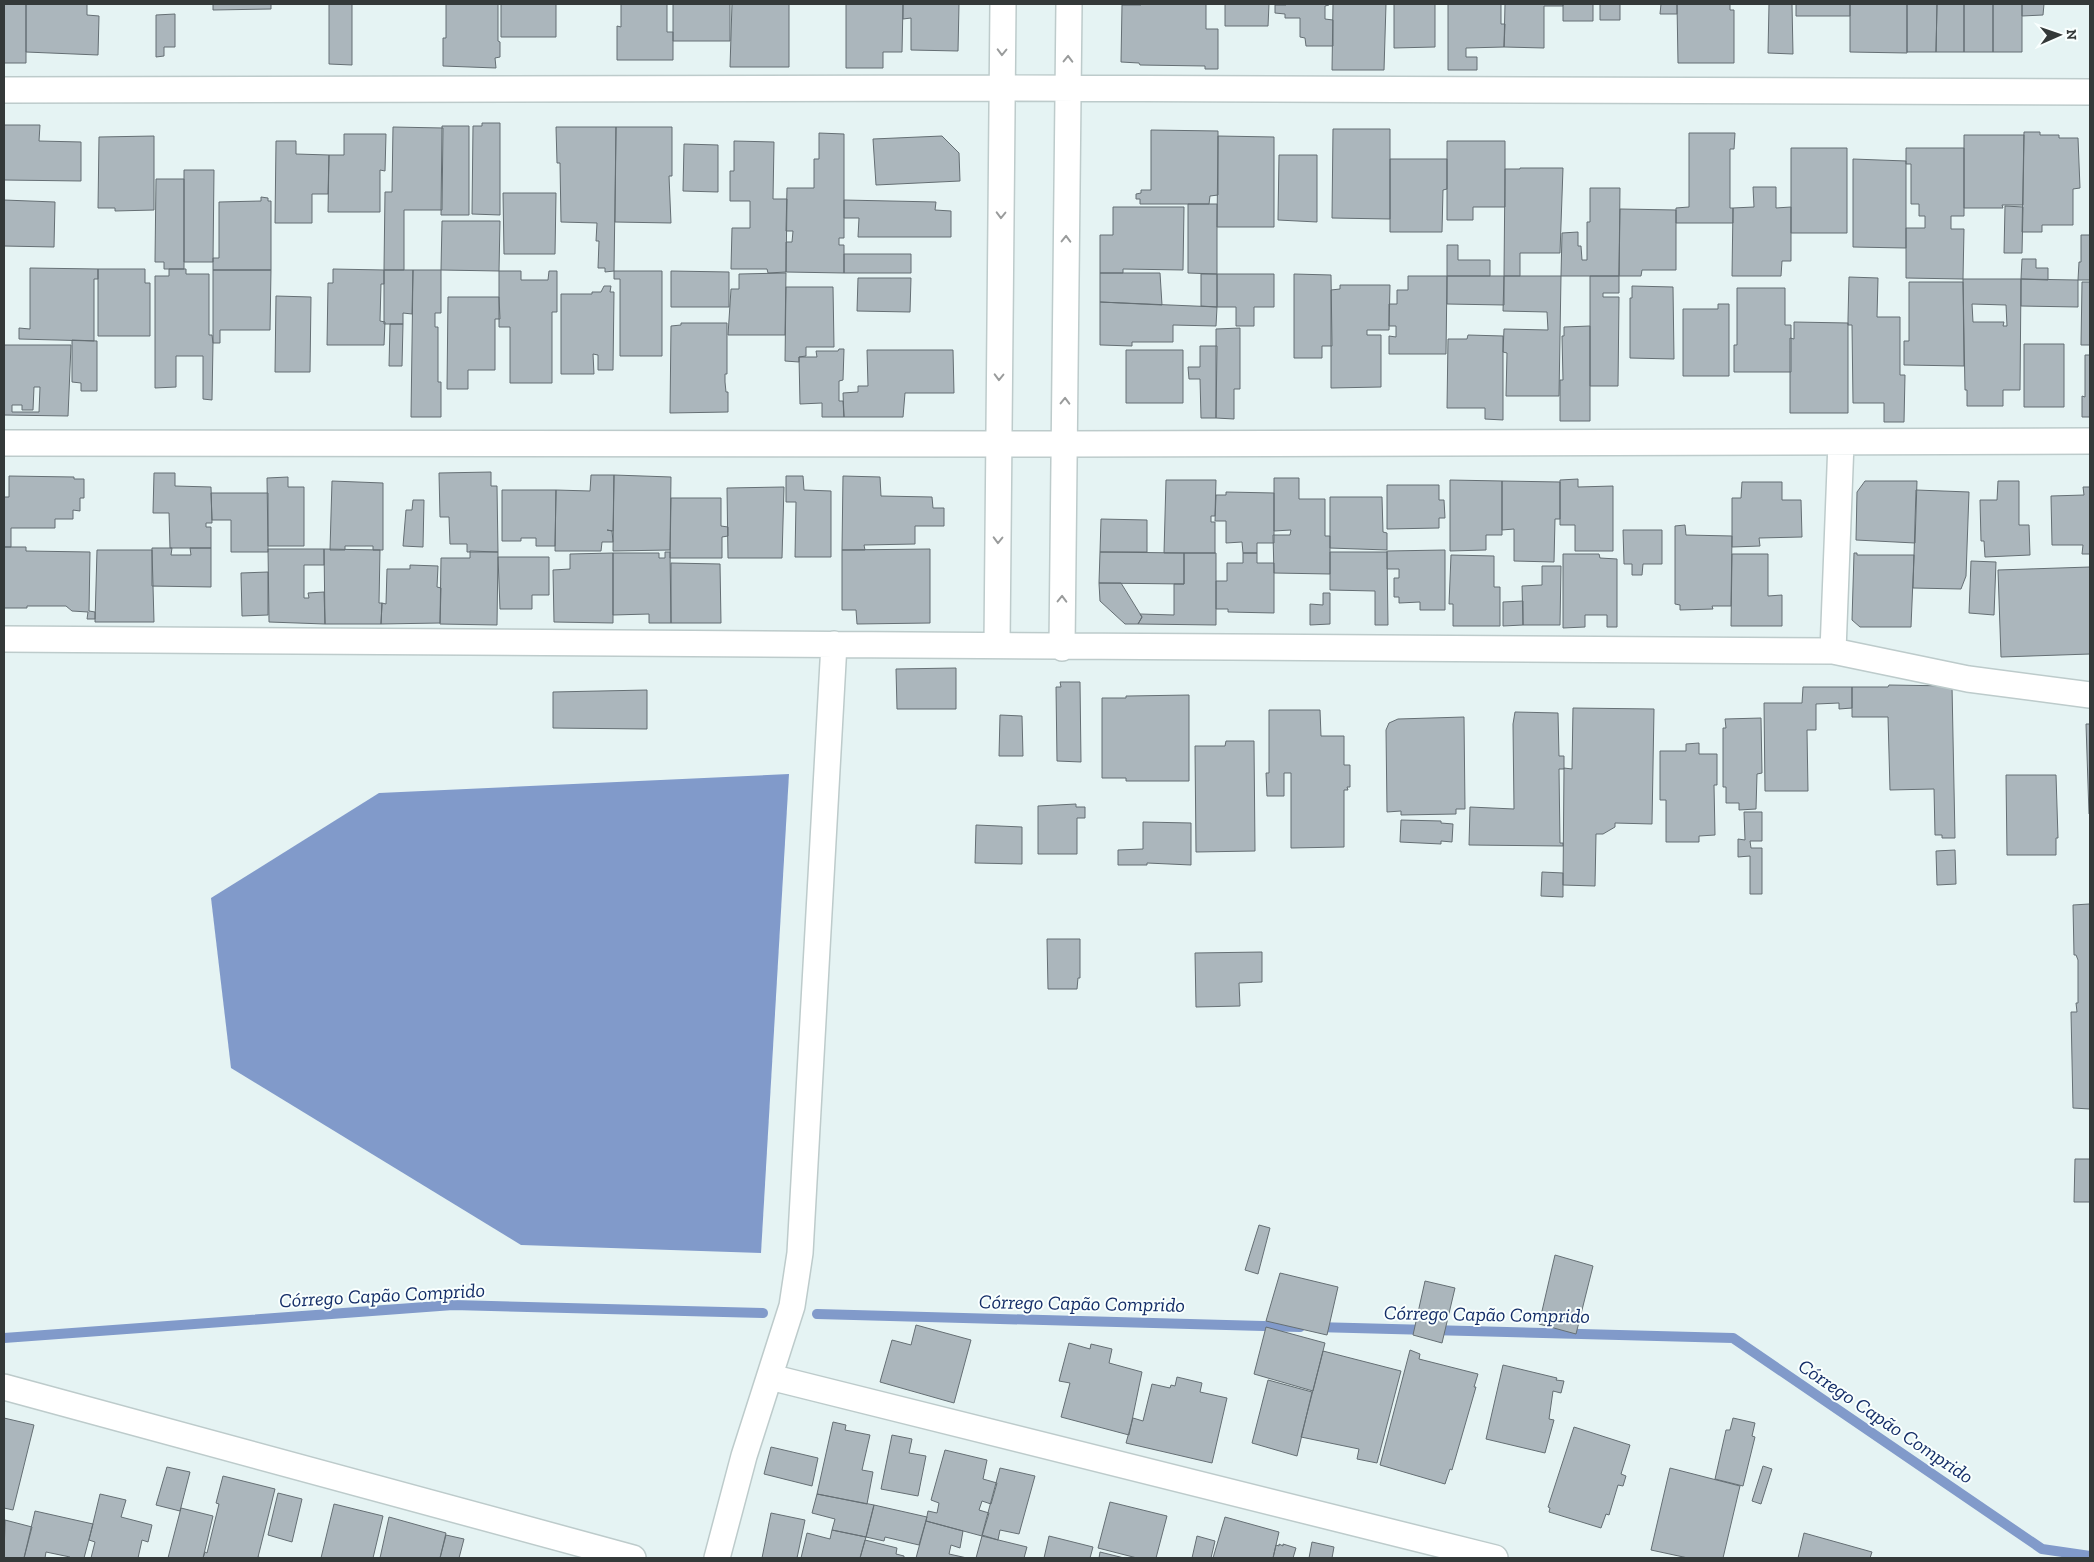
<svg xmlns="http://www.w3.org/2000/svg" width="2094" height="1562" viewBox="0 0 2094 1562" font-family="'Zilla Slab',serif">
  <rect width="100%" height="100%" fill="#e5f3f3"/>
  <path fill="#819aca" d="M789,774l-28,479 -240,-8 -290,-177 -20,-170 168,-105z"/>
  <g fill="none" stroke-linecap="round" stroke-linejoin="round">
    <path stroke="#819aca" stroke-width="10" d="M817,1314l483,13
      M1315,1327l418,11 309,211 48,7
      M4,1338l449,-33 310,8"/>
  </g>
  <path fill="#abb6bc" stroke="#656f74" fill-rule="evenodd" d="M4,4h22v59h-22z
    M26,4h61v11l12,1 -1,39 -72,-3z
    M213,4h58v5l-58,1z
    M329,4h23v61l-23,-1z
    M446,4h52v37l2,1v15l-5,1 1,10 -53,-2v-28h3z
    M501,4h55v33h-55z
    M621,4h46v28h6v28h-56v-34l4,1z
    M673,4h57v37h-57z
    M732,4h57v63h-59z
    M846,4h57l-1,48h-19v16h-37z
    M903,4h56l-1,47 -47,-1v-32l-8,1z
    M1141,4h65v25h12v40h-13v-3l-65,-1 -1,-2 -18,-1 1,-57h19z
    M1225,4h44l-1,22h-43z
    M1286,4h43v1l-4,1v13l8,1v26h-27l-1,-8 -5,-1v-19h-15v-4l-10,-1v-8h11z
    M1333,4h53l-2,66h-52z
    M1394,4h41v43l-41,1z
    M1448,4h53v20h4l-1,23 -38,1v9h11v13h-29z
    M1505,4h58v2h-19v42l-40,-1z
    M1563,4h30v17h-30z
    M1600,4h20v16h-20z
    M1661,4h16v10h-17z
    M1677,4h53v6h4v53h-56z
    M1769,4h23l1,50 -25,-1z
    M1796,4h54v12h-54z
    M1850,4h57v49l-57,-1z
    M1907,4h30l-1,48h-29z
    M1937,4h27v48h-28z
    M1964,4h29v48h-29z
    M1993,4h29v48h-29z
    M2022,4h22l-1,11 -21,1z
    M175,14v33h-11v9l-8,1v-42z
    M482,123h18v92l-28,-1 1,-88h9z
    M4,125h36l-1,16 42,1v39l-77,-1z
    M442,126h27v89h-28z
    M393,127l50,1 -1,82h-38v60h-20l1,-78h7z
    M556,127h60l-2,144 -9,1v-4h-7l1,-27h-3l1,-18 -36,-1 -1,-59h-3z
    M616,127h56v49h-3l2,47 -56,-1z
    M1333,129h57v90l-58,-1z
    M1151,130l67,1v64l-8,1 -1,8h-69v-5h-4v-5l5,-1v-3h10z
    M2024,132h16v3h19v3h19l2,50 -7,1v36h-31v7h-20z
    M819,133l25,1v104h-5v7h5v28l-58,-1v-30h6l1,-11h-7l1,-43h27v-29h5z
    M1689,133h46l-1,16h-4v59h3v15h-57v-15l13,-1z
    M344,134h42l-1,37 -5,-1v42h-52l1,-57h15z
    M1964,135h60l-1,70h-21l1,3h-39z
    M154,136v74l-39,1v-3h-17l1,-71z
    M942,136l17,17 1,28 -84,4 -3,-46z
    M1218,136l56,1v90h-57z
    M276,141h20v13l33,1 -1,39h-16v29h-37z
    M734,141l40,1 -1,57h14l-1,73 -18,1 -1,-4h-36l1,-41h18v-27h-20v-30h4z
    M1447,141h58v66h-32v13h-26z
    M684,144l34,1v47l-35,-1z
    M1791,148h56v85h-56z
    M1906,148h58v68h-13v13h13l-1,50 -57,-1v-50h19v-12h-6v-12h-8v-40h-5z
    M1279,155h38v67l-39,-2z
    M1390,159h57v30l-4,1 -1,42h-52z
    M1853,159l53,2v87l-53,-1z
    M1520,168h43l-3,85h-40v23h-16l1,-107h15z
    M184,170h30l-1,92h-29z
    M156,179h28v90h-20v-7h-9z
    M1753,187h23v21l15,-1v54h-9l-1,15h-49l1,-68 21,-1z
    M1590,188h30l-1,88h-58l1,-43 16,-1v14h3l1,14h5v-38h3z
    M503,193h53l-1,61h-51z
    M261,197l7,1v3h3v69h-58v-12h6v-56l42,-1z
    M4,200l51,2 -1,45 -50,-1z
    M844,200l92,2 -1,8 16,1v26h-93l1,-19h-15z
    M1188,204h29v70l-29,-1z
    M2005,206l18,1 -1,46h-18z
    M1113,207h71l-1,63 -60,-1v4h-23v-38h13z
    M1620,209l56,1v60h-34l-1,6h-22z
    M442,221h58l-1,50 -58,-1z
    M2081,235h9v45h-12l1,-18h2z
    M1447,245h11v15h32v16h-43z
    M844,254h67v19h-67z
    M2022,259h14v9h12v12l-27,-1z
    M30,268l68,1v10h-4v62l-75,-2v-11l11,1z
    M98,269h47v14h5v53h-52z
    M169,269h17v5h23v61h3l1,8 -1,57 -9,-1v-43h-27v31l-21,1v-112h14z
    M333,269l51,1v14h-3l-1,37 5,1 -1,23h-57l1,-62h5z
    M213,270h58l-1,60h-50v13h-7z
    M384,270h29l-1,44 -9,-1v11h-19z
    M413,270h28v43h-6v14h3v55h3v35h-30z
    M499,271h22v9h27l1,-9h8v41h-5v71h-42v-56h-11z
    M614,271h48v85h-42v-77h-6z
    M671,271l58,1v35h-58z
    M786,273l-1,62h-57l3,-46h8v-15z
    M1100,273h60l2,32 -62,-3z
    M1201,274h16v33l-16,-1z
    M1217,274h57v33h-20v19h-18v-19h-19z
    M1294,274l37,1 1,71h-10v12h-28z
    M1408,276h39l-1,78h-57v-18l7,1v-11h-7v-22h8v-14h11z
    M1447,276h57v29l-57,-1z
    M1504,276h57l-2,120h-53l1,-43 -4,-1 1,-23 44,1 -1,-18 -44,-1z
    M1590,276h29v17h-16v4h16l-1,89h-28z
    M1849,277l29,1 -1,39h23v58h5l-1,47h-20v-19h-31l-1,-78h-4v-6z
    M858,278h53l-1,34 -53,-1z
    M1963,279h58l-1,111h-17v16h-36v-16h-2zM1972,304l34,1 1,21h-4l1,-4h-31z
    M2021,279l57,1v27l-57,-1z
    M1909,282h54l1,84 -60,-1v-24h5z
    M2082,282h8v63h-9z
    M1340,285h50l-1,45h-22v5h14v52l-50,1v-98l9,-1z
    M604,286h7l-1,6h4l-1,78h-15v-15l-5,-1 1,20h-33v-80h31v-2h9z
    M1632,286l41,1 1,72 -44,-1v-60h2z
    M786,287h47l1,60h-28v9l-7,1v5l-14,-1z
    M1737,288h48v37h6v47h-57v-27h3z
    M276,296l35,1 -1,75h-35z
    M448,297h51l1,22h-5v51h-27v19h-21z
    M1100,302l117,5 -1,19 -43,-1v17h-41v4l-30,-1h-2z
    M1718,304h11v72h-46v-67h35z
    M1794,322l54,1v90h-58v-75l4,1z
    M681,323h46v51h-2v8l1,10h2v20l-58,1 1,-87 10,-1z
    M390,324h13l-1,42h-13z
    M1590,326v95h-30v-41h3l-1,-44h2v-9z
    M1240,328v61h-6v30l-18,-1v-89z
    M1468,335l35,1v84l-18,-1v-11h-38l1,-69h19z
    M72,340l25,1v50h-16v-8l-9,-1z
    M2024,344h40v63h-40z
    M4,345h67l-3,71 -64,-1zM34,387h6l-1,25h-27v-7h10v5h11z
    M1200,346h17l-1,72h-15l-1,-39h-11l-1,-12h12z
    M839,349h5l-1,31 -4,1v20h4l1,16h-22v-14l-22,1 -1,-47h18l-1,-6h22z
    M867,350h86l1,43h-49l-2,24h-59l-1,-24 15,-1v-6h10z
    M1126,350h57v53h-57z
    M2085,355h5v62h-8v-21l3,1z
    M491,472v14h6l1,66h-31v-8h-17l-1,-27h-9l-1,-44z
    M154,473h21v13l36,1 1,36h-6v4h5v21h-41l-1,-35h-16z
    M591,475h23l-1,56 -6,-1 5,1 1,11h-11l-1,9h-46l1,-61 34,1z
    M614,475l57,2 -1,73 -57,1z
    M9,476l65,1v2h10v19h-4v13l-7,-1v9h-18v9h-44v19h-7v-50h5z
    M786,476h17l1,14 27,1v66h-36l1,-55h-10z
    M843,476l37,1 1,19 51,1 1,11h11v18h-29v18l-51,1 1,5h-23z
    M288,477v10h16v59h-36l-1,-68z
    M1274,478h25v21h26v37h5v38l-56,-1 -1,-38h17l1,-5 -17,1z
    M1578,479v8l35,-1v65h-38v-26h-15v-45z
    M1166,480h50l-1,36h-4v6h4v31h-51z
    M1450,480l52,1v54h-16v15l-36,1z
    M332,481l51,2v67h-10v-4h-28v4h-15z
    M1502,481l58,1v37h-5l-1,43 -40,-1v-32l-12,1z
    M1865,481h52l-2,62 -59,-3 1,-48z
    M1998,481h21v44h10l1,30 -45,2 -1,-16h-3l-1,-41h17z
    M1742,482h40v18h19l1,37 -43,1 1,8 -28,1v-49h9z
    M1387,485h52v15h5l1,18h-6v10l-52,1z
    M784,487l-2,71h-54l-1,-70z
    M2083,487h7v67h-8l1,-9h-31l-1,-49 33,-1z
    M502,490h54l-1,56h-19v-8h-15v3h-19z
    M1916,490l53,2 -3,84 -5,13 -48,-1z
    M1226,492l48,1v50h-17v10h-14l-1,-11 -16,1v-22h-11l1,-26h10z
    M211,493h57v59h-37v-32h-19z
    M1330,497h52l1,35 4,1v17l-57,-2z
    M671,498h50v28l7,1v9l-6,1v21h-52z
    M413,500h11l-1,47 -20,-1 3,-36h6z
    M1101,519l46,1v32h-47z
    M1685,525l1,10 46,1 -1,70h-19l1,3 -33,1v-5l-5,-1v-78z
    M1623,530h39v34h-19l-1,11h-10v-11h-8z
    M4,547h22v4l64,1 -1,59 6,1v7h-8l1,-7 -16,-1 -6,-5h-39v2h-23z
    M152,548h20l-1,7h20l-1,-7h21v39l-59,-1z
    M268,549h56v16h-20v33h5l-1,-5 16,-1 1,32 -56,-2z
    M324,549l56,1 -1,53h3l-1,21h-56z
    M930,549v74l-73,1 -1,-14h-14v-60z
    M97,550h55l2,72h-59z
    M1445,550v60h-25v-8l-21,1v-6h-5v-19h5v-9h-12v-18z
    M470,551l28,1 -1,73 -57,-1 1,-66h29z
    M665,552h5l1,71h-22v-9l-36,1v-62h46v5h6z
    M1100,552l84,1v31l-85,-1z
    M1330,552h57l1,73h-13v-34l-45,-1z
    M613,553v70l-59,-1 -1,-52 17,-1v-15z
    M1184,553h32v72l-78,-1 4,-7 -2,-3 34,1v-31h10z
    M1243,553h14v10h17v50l-46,-1v-3h-12v-28h11v-18h16z
    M1854,553h3v2h57l-3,72h-51l-8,-7z
    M1563,554h36l1,4 17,1v68h-10v-12h-22v12l-22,1z
    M1732,554h36v42l14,-1v31h-51z
    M1451,555l43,1v31h6v39h-47v-22h-4z
    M498,557h51v38h-17v14h-32z
    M1971,561l25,1 -2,53 -25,-2z
    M671,563l49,1 1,59h-50z
    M410,565l28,1 -1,21 4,1 -1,35 -59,1 1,-21 4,1 1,-35h23z
    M1542,566h19l-1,59h-37l-1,-39 20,-1z
    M2090,567v87l-89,3 -3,-87z
    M268,572v43l-26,1 -1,-43z
    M1099,583h22l21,34 -4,7h-13l-25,-23z
    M1323,593h7v31l-20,1v-21l13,1z
    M1523,601v24l-20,1v-24z
    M956,668v41h-59l-1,-40z
    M1060,682h20l1,80 -24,-1 -1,-74h5z
    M1889,685l63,1 3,152h-13v-3h-7l-1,-46 -44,1 -2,-73h-36v-30h36z
    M1803,687h49v21l-13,1v-6l-23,1v26h-9l1,61h-43l-1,-88h38z
    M647,690v39l-94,-1v-36z
    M1189,695v86h-63v-3h-24v-80h24v-2h3z
    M1573,708l81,1 -2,115 -37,-1v4l-12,7h-7l-1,52 -32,-1 1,-117 8,1z
    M1269,710h51l1,26h23v29h6v22h-3l1,3h-4v57l-53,1v-75h-7v23h-17l-1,-23h3z
    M1515,712l43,1 1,43h5v13h-5l1,74h3v3l-94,-1 1,-38 44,2 -1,-85z
    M1000,715l22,1 1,40h-24z
    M1464,717l1,92h-9v5l-55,1v-4l-14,1 -1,-82 3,-7 9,-4z
    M1761,718l1,55 -5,1 -1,35 -17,1v-7h-13v-16h-3v-59h3l-1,-9z
    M2086,724h4v90h-1z
    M1226,741h28l1,110 -59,1 -1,-106h30z
    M1699,743v11h18v31h-3l1,50 -16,1v6h-33v-42h-6v-49h26v-7z
    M2006,775h50l2,63h-2v17h-49z
    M1076,804v3h9v11h-8v36h-39v-48z
    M1744,812h18v29h-12l1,7h11v46h-12v-38l-12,1v-18l7,1z
    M1401,820l40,1v2l12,1 -1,18 -11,-1v3l-41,-2z
    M1143,822l48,1v42l-44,-2v2h-29v-15l25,-1z
    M976,825l46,2v37l-47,-1z
    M1955,850l1,34 -19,1 -1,-34z
    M1542,872l21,1v24l-22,-1z
    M2089,904h1v205l-17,-1 -2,-96h6l-1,-9h2v-43l-2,-5h-2l-1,-50z
    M1047,939h33v39h-2l-1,11h-29z
    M1262,952v30l-23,1 1,23 -44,1 -1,-54z
    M2075,1159h15v43h-16z
    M1259,1225l11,3 -12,46 -13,-4z
    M1555,1255l38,11 -17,68 -37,-10z
    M1280,1273l58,14 -11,48 -61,-14z
    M1425,1281l30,7 -13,55 -29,-8z
    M916,1325l55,15 -17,63 -74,-21 12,-42 19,5z
    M1266,1327l59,16 -12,48 -59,-17z
    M1069,1343l21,6 1,-5 21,5 -3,14 33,9 -13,63 -68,-18 9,-34 -11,-2z
    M1410,1350l10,4 -1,5 59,15 -4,13h2l-24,83 -2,-1 -5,15 -65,-19z
    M1323,1351l78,20 -24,92 -20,-4 2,-10 -58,-12z
    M1503,1365l54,13 -1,2 8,1 -3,12 -8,-2 -4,28 5,1 -9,33 -59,-14z
    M1177,1377l25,6 -2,9 27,6 -15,65 -86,-20 7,-25 10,3 9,-37 18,4 1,-3 4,1z
    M1268,1380l44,12 -15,64 -45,-13z
    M4,1418l30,7 -21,85 -9,-2z
    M1733,1418l22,5 -3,13 3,1 -12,49 -28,-7 11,-49h4z
    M833,1422l13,3 -1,5 25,5 -8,35 11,2 -6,32 -50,-10z
    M1574,1427l56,18 -9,29 5,2 -3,10 -5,-1 -9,30 -3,-1 -5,14 -52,-16 1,-4 -2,-1z
    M892,1435l20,4 -3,14 17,3 -8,40 -37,-7z
    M771,1447l47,11 -6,28 -48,-12z
    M945,1450l42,10 -4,19 14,4 -6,21 -9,-3 -3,9 10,3 -7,23 -56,-15 2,-10 9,2 2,-10 -8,-3z
    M1763,1466l9,3 -11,35 -9,-3z
    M167,1467l23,5 -10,39 -24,-6z
    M1000,1468l35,8 -16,58 -19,-4 -2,10 -16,-5z
    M1670,1468l70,18 -17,72h-35l-37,-8z
    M223,1476l52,13 -17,68 4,1h-59l2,-6 2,1 12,-49 -3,-1z
    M278,1493l24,6 -10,43 -24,-7z
    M100,1494l26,6 -5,17 31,8 -4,17 -6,-2 -4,18h-47l4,-16 -6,-2z
    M817,1494l57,11 -8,32 -34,-7 3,-11 -23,-6z
    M1110,1502l57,14 -11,42h-19l-39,-10z
    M334,1504l49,12 -10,42h-52z
    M874,1505l53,12 -8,28 -34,-8 -1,4 -18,-4z
    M181,1508l32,8 -10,42h-35z
    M35,1511l58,13 -9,34h-15l1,-1 -24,-5 -1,6h-21z
    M771,1513l34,7 -8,38h-35z
    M389,1517l57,16 -6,25h-60z
    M1225,1517l54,15 -6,26h-60z
    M5,1520l27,7 -8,31h-20z
    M926,1521l37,10 -3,17 -9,-3 -2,9 18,4h-51z
    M832,1530l34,7 -6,21h-59l6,-25 23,6z
    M1804,1533l68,19 -2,6h-72z
    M446,1535l18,4 -5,19h-19z
    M982,1536l45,11 -3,11h-48z
    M1049,1536l44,11 -3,11h-46z
    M1197,1536l18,5 -4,17h-19z
    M865,1540l32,8 -1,6 8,2v2h-44z
    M1312,1542l22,5 -2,11h-23z
    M1279,1544l4,2v-2l13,4 -3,10h-20l3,-13 3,1z
    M1100,1552l24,6h-25z"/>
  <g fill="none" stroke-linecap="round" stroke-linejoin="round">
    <g stroke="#bdcbcb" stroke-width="28">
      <path id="street" d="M4,90l998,-2 1088,4
        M4,443l1060,1 1026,-3
        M4,639l1829,12 135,28 122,16
        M997,645l6,-641
        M1062,648l7,-644
        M1833,651l8,-209
        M770,1377l725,181
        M4,1387l629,171
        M717,1558l27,-102 48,-150 8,-53 34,-609"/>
    </g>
    <use href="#street" stroke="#fff" stroke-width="25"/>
  </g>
  <defs><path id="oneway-chevron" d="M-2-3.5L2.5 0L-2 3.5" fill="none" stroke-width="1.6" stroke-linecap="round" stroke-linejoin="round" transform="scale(1.25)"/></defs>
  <g stroke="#9a9c9c">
    <use href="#oneway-chevron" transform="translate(1002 52) rotate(91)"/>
    <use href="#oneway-chevron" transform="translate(1068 59) rotate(-89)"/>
    <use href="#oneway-chevron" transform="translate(1001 215) rotate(91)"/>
    <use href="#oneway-chevron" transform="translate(1066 239) rotate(-89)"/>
    <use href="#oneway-chevron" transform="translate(999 377) rotate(91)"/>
    <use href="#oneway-chevron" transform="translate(1065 401) rotate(-89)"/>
    <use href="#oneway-chevron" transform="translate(998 540) rotate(91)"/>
    <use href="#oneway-chevron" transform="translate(1062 599) rotate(-89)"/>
  </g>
  <g text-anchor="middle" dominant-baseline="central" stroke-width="4" stroke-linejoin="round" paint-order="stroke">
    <g font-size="20" font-style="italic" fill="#132d67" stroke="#f9fffe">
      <text transform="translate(382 1295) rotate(-3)">Córrego Capão Comprido</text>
      <text transform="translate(1082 1303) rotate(1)">Córrego Capão Comprido</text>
      <text transform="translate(1487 1314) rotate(1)">Córrego Capão Comprido</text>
      <text transform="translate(1886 1421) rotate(34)">Córrego Capão Comprido</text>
    </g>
  </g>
  <rect width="2094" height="1562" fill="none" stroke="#343939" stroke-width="10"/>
  <g transform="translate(2059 35) rotate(88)" stroke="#f9fffe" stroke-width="4" paint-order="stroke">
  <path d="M0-4L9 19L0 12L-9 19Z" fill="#343939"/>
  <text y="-8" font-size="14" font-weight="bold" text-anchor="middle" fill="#343939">N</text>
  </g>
</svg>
